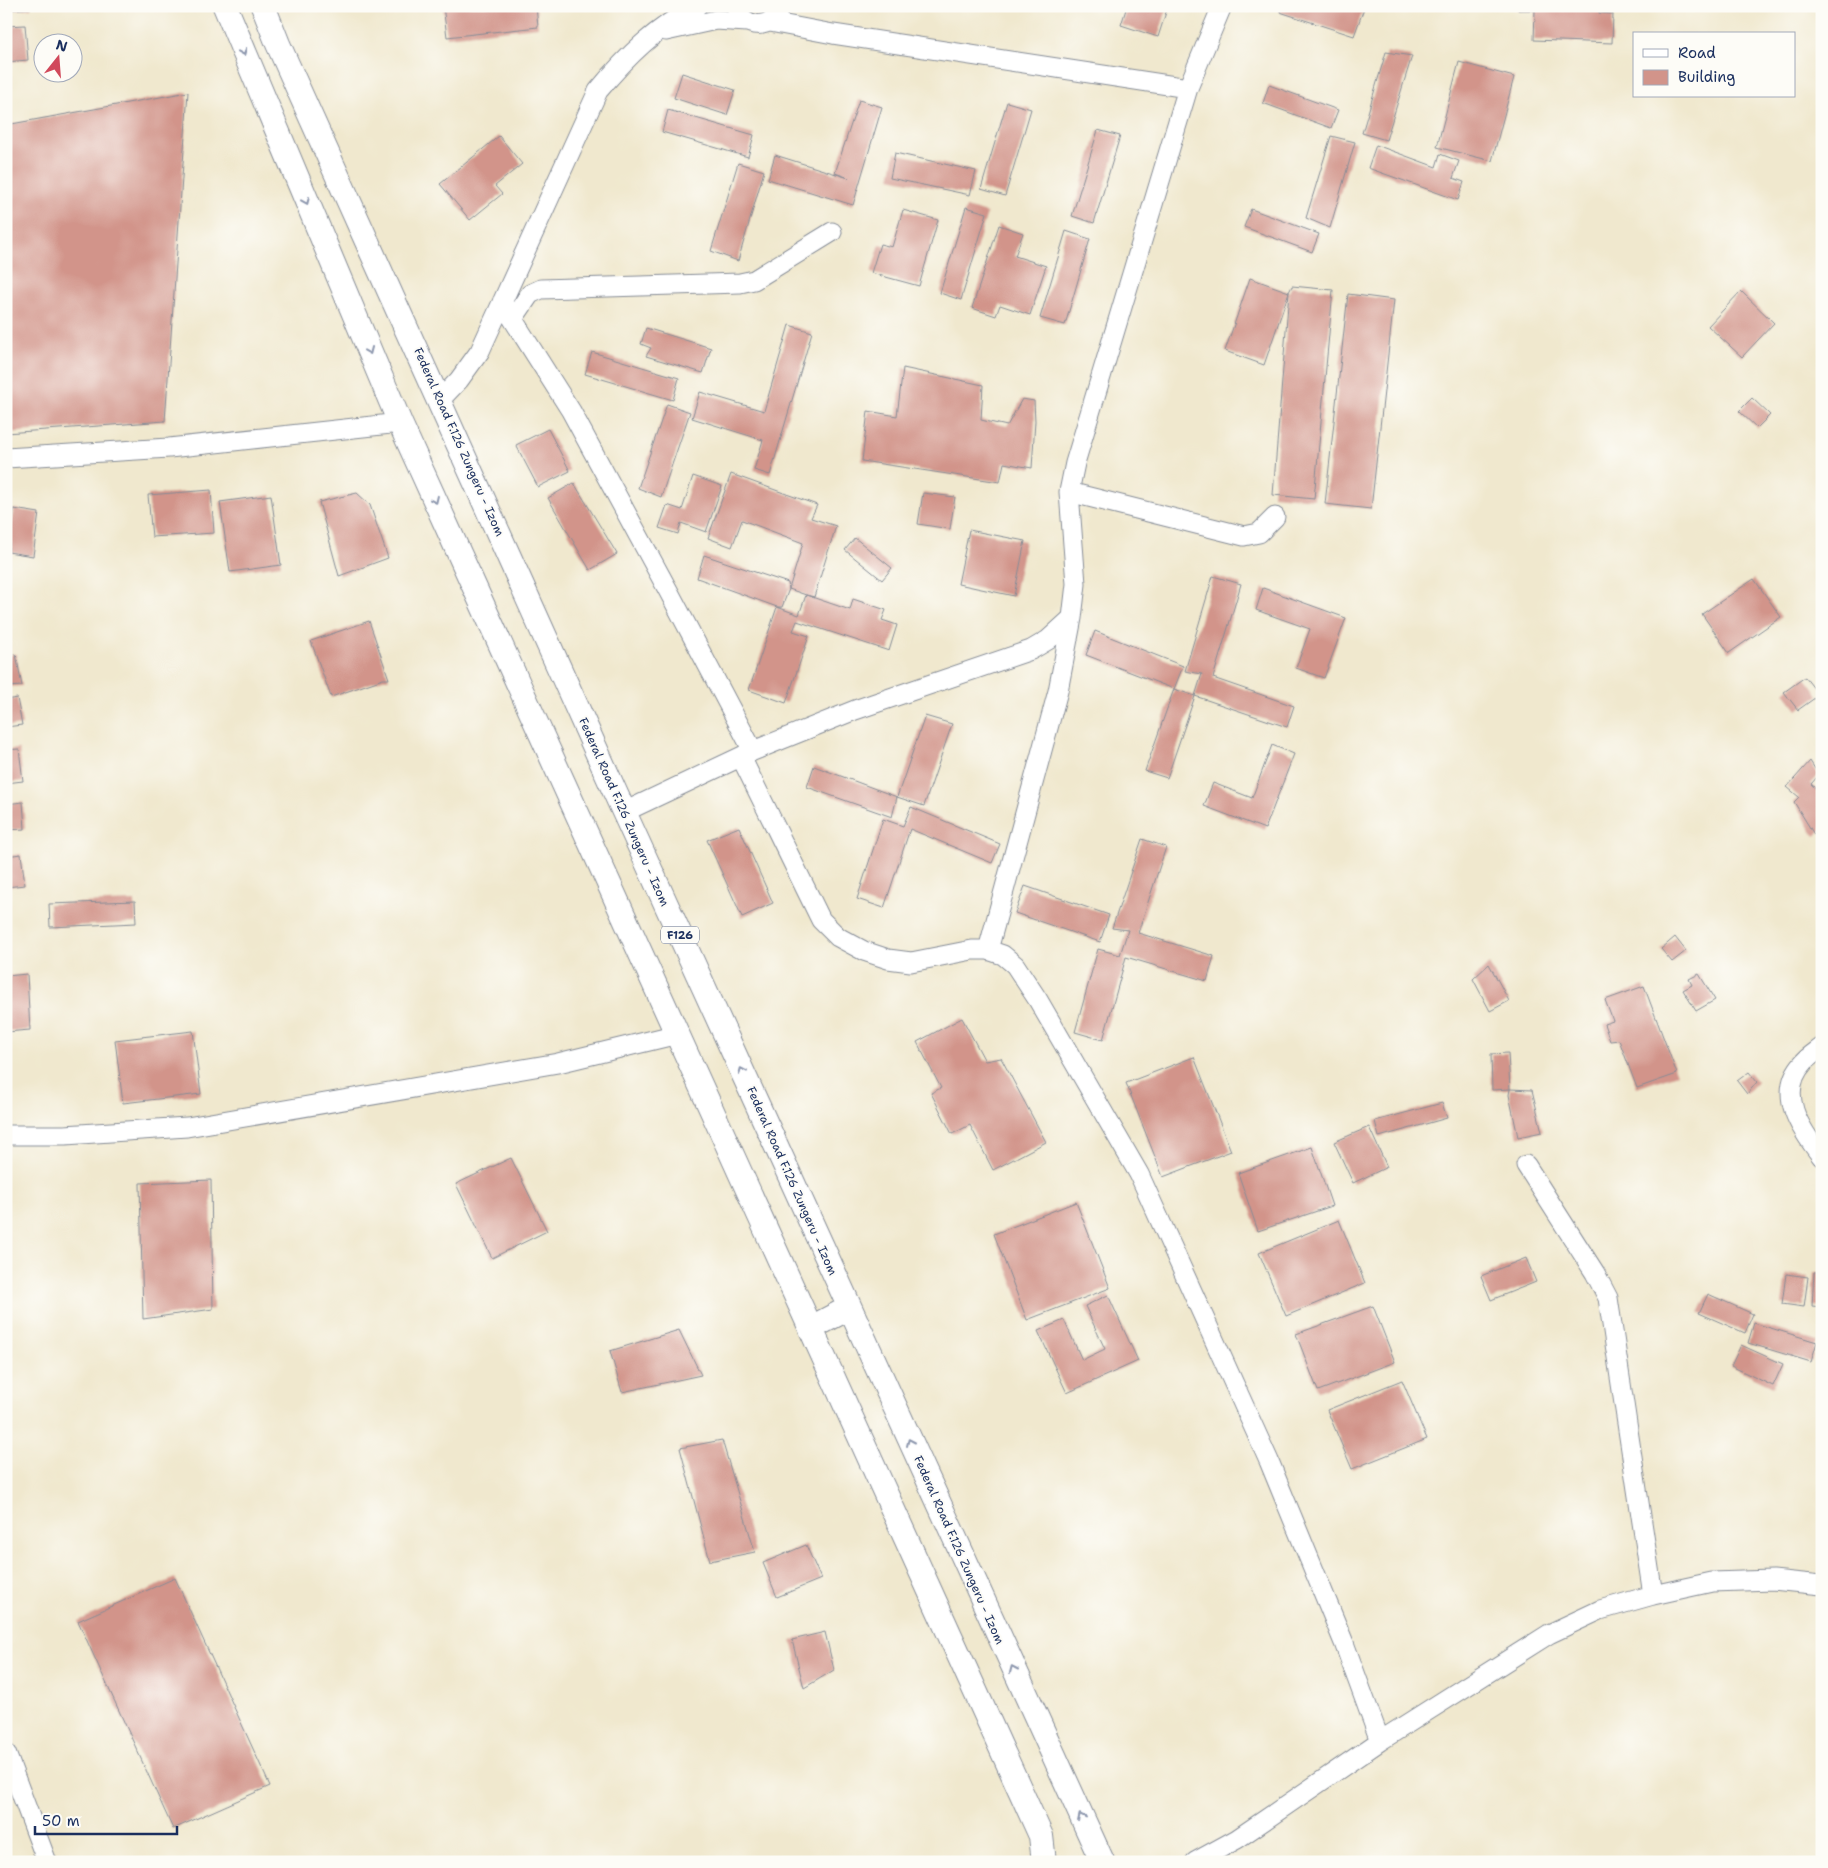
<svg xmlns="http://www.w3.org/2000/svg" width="1828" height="1868" viewBox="0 0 1828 1868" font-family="'Shantell Sans',sans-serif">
  <rect width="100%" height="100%" fill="#fdfcf7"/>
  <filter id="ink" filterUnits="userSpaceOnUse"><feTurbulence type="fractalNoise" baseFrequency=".02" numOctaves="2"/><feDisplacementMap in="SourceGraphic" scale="10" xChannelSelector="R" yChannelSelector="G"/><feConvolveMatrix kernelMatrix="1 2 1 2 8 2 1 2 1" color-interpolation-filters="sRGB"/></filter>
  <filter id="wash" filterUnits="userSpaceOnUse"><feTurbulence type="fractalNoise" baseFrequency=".0096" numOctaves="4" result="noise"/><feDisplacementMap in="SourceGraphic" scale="20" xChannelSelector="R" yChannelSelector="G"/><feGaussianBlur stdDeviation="1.12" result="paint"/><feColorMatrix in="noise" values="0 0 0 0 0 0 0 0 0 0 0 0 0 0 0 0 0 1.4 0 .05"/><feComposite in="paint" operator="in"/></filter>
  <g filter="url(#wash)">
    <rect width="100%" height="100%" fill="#f0e8ce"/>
    <g id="blocks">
      <path fill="#d2948a" d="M6,6h25v2l-25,2z
        M443,6h93l2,21 -91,10z
        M1127,6h41l-10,31 -37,-12z
        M1282,6h77l5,2 -10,28 -74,-24z
        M1518,6h81v7l14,1 -1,29 -78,-3 1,-30h-17z
        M25,25l3,35 -22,2v-36z
        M1386,52l26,4 -26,84 -24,-7z
        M1459,62l55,15 -22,84 -55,-14z
        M682,73l53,17 -8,25 -53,-17z
        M1269,85l69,25 -7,18 -68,-25z
        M188,92l-23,329 -159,12v-308z
        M859,100l23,7 -29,98 -85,-26 7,-24 74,23 -14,-5z
        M1007,102l24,7 -26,87 -24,-7z
        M668,110l86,25 -6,22 -86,-25z
        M1098,130l22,6 -26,87 -22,-7z
        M499,136l23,28 -27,22 7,8 -32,26 -30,-36z
        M1331,136l24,6 -25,86 -24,-10z
        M1376,145l60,22 4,-13 19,7 -6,17 11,4 -6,18 -90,-32z
        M895,153l81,18 -6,24 -80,-17z
        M738,163l26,8 -26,90 -27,-10z
        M966,207l21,6 -26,87 -21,-7z
        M1251,209l68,25 -7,18 -68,-25z
        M903,210l35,10 -19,66 -48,-13 9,-29 12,3z
        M999,225l24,8 -8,23 31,10 -16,49 -30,-10 -4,11 -24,-8z
        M1066,231l24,8 -25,86 -25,-7z
        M1250,278l39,14 -25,73 -39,-14z
        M1292,286l41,4 -19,209 -41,-4 16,-203z
        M1741,291l33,32 -32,34 -34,-31z
        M1348,294l46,6 -23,209 -46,-5z
        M789,325l23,7 -42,143 -16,-5 9,-30 -71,-22 8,-26 64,19z
        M646,328l65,20 -8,25 -57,-17 5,-8 -10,-4z
        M592,352l87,26 -6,22 -88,-26z
        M903,368l80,17 -2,35 26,6 15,-27 12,2 1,20 -3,47 -28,-5 -4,19 -138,-21 6,-50 29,5z
        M1752,398l18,17 -13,13 -18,-17z
        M667,404l23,8 -29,85 -23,-9z
        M548,429l22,42 -32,16 -22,-42z
        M731,474l86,31 -6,13 25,8 -22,71 -8,-2 44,15 3,-11 33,11 -4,10 15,5 -8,26 -92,-30 -4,10 16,5 -23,67 -37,-13 28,-83 22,8 7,-20 -17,-6 14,-46 -61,-23 -10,27 -24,-9z
        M693,476l29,10 -16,46 -25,-9 -3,11 -19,-6 8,-23 15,5z
        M574,483l43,71 -27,16 -42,-72z
        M211,490l3,43 -62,4 -4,-42z
        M357,493l13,12 18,53 -49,18 -20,-74z
        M923,493l32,4 -5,32 -32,-5z
        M271,495l10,70 -51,7 -10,-70z
        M14,509l25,4 -6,43 -25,-4z
        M969,530l56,11 -11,55 -56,-12z
        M855,538l37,30 -10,12 -37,-30z
        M704,555l84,28 1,6 -7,18h-5l-80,-29z
        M1213,576l28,8 -28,94 81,28 -7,21 -92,-31 7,-22 -17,-3z
        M1754,579l27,38 -52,36 -27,-39z
        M1263,588l83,30 -22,60 -28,-10 14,-39 -54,-19z
        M369,621l20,58h-6l-52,18 -20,-56z
        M1095,631l88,35 -9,23 -88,-34z
        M16,654l6,32 -16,1v-32z
        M1805,677l14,18 -21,15 -14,-18z
        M1174,689l21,7 -28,82 -22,-7z
        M17,698l5,27 -16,2v-27z
        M925,716l27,8 -28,82 -27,-9z
        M1272,745l22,9 -29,75 -61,-23 9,-23 39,15z
        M19,749l4,32 -17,2v-33z
        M1810,761l9,14 -8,9 11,10v35l-7,7 -21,-34 5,-5 -12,-10z
        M814,766l83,31 -5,20 -85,-30z
        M23,802l2,27 -19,1v-26z
        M911,807l89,37 -8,19 -82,-34 -26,79 -27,-9 26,-80 20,7z
        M739,827l34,76 -31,14 -35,-77z
        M1142,839l24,8 -28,86 76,23 -7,25 -81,-24 -23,83 -28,-8 23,-83 22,6 8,-25 -16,-2z
        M21,854l4,31 -19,2v-31z
        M1025,886l84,29 -9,27 -85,-29z
        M135,901l1,22 -86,4 -1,-23z
        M1675,937l11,14 -14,11 -11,-13z
        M1489,964l20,37 -19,10 -17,-32z
        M27,974l3,56 -24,2v-56z
        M1699,974l16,26 -19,11 -13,-21 9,-5 -3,-6z
        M1644,986l33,88 -40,14 -18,-48 -9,1 -6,-17 9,-3 -8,-21z
        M962,1018l23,43 16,-3 45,84 -53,28 -23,-45 -18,9 -21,-41 10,-5 -24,-46z
        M193,1031l8,63 -78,9 -8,-63z
        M1508,1053l2,36 -18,1 -1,-36z
        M1194,1057l37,94 -68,26 -37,-94z
        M1749,1072l8,10 -10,12 -10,-13z
        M1510,1089l22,1 10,42 -24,5 -9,-42z
        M1442,1103l5,15 -68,19 -4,-16z
        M1369,1127l18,40 -34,16 -19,-41z
        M1312,1147l20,59 -74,25 -20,-58z
        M511,1158l36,73 -55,27 -36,-74z
        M211,1180l2,129 -70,10 -3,-136z
        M1076,1202l34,86 -83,32 -33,-86z
        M1339,1220l26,63 -79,33 -27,-63z
        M1526,1258l10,24 -45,18 -10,-24z
        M1814,1272h8v35l-10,-1z
        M1786,1274l22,3 -4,30 -22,-3z
        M1708,1294l45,20 -8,19 -46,-20z
        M1108,1295l30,66 -71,32 -29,-62 26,-11 18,40 23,-11 -20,-43z
        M1373,1306l22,56 -77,29 -22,-57z
        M1754,1323l63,19 -6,20 -63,-19z
        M679,1330l22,45 -79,17 -12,-41z
        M1741,1345l42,19 -10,22 -42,-20z
        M1402,1380l25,59 -75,30 -25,-59z
        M722,1440l33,112 -45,9 -30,-113z
        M806,1545l15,34 -44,18 -14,-34z
        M175,1578l95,208 -97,43 -95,-208z
        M825,1632l9,38 -30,18 -12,-48z"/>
    </g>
  </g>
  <g filter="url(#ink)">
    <use href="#blocks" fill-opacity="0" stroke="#868c96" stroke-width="1"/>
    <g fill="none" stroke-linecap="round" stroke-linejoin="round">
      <g stroke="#868c96" stroke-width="21">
        <path id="minor" d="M736,6c6,24 38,25 44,0
          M770,22l63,12 355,54
          M666,31l50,-11 31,2
          M502,302l69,109 98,181 84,159
          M513,319l17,-25 11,-5 199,-6 14,-3 78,-48
          M440,400l19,-20 21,-29 118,-260c30,-36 58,-63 99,-85
          M6,458l163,-10 231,-25
          M1069,492l175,44 15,-3 16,-16
          M741,757l80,163 17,17 26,14 24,8 23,3 61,-12h16l15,5 12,10 23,35 101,174 130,287 75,182 36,98
          M624,812l129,-61 102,-41 176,-60 17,-10 24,-22 4,-34 -7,-92 6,-29 113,-375 34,-82
          M988,950l70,-259 14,-73
          M1822,1047c-6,5 -13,9 -18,15 -29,31 -3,68 18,95
          M6,1135h59l122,-8 371,-64 120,-29
          M1526,1165l69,108 13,25 45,297
          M6,1753l41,109
          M1195,1862l42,-23 143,-98 169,-107 51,-24 53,-15 59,-13 61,-2 49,5"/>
      </g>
      <g stroke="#868c96" stroke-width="26">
        <path id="major" d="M225,6l175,417 641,1413 3,26
          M263,6l15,38 346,768 478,1049
          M811,1328l38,-20"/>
      </g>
      <use href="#minor" stroke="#fff" stroke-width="19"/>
      <use href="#major" stroke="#fff" stroke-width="24"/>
    </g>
    <defs><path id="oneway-chevron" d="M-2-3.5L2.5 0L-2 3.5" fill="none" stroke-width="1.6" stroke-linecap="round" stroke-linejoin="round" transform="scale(1.25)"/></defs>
    <g stroke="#8d97ae">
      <use href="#oneway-chevron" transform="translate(243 52) rotate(68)"/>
      <use href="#oneway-chevron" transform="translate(306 201) rotate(67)"/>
      <use href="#oneway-chevron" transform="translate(369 351) rotate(67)"/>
      <use href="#oneway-chevron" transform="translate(435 500) rotate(65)"/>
      <use href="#oneway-chevron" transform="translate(742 1071) rotate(-114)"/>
      <use href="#oneway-chevron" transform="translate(910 1442) rotate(-114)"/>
      <use href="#oneway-chevron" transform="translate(1013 1669) rotate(-114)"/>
      <use href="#oneway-chevron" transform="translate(1081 1817) rotate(-115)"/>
    </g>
  </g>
  <g text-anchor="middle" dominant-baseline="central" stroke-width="4" stroke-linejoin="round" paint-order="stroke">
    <rect fill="#fdfcf7" stroke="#5f6c8c" stroke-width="1" x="661" y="926.5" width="38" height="17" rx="4"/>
    <g font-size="11" font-weight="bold" fill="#1b2f5e">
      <text x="680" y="935">F126</text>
    </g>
    <g font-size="12" fill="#1b2f5e" stroke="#fdfcf7">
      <text transform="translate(459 442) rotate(66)">Federal Road F.126 Zungeru - Izom</text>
      <text transform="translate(624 812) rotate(66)">Federal Road F.126 Zungeru - Izom</text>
      <text transform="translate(792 1181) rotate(66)">Federal Road F.126 Zungeru - Izom</text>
      <text transform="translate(959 1550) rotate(66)">Federal Road F.126 Zungeru - Izom</text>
    </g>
  </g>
  <rect width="1828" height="1868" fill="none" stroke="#fdfcf7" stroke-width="25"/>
  <rect x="1633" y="32" width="162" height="65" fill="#fdfcf7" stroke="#a3aaba"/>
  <rect x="1643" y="49" width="25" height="8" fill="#ffffff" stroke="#a3aaba"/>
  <text x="1678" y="58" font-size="15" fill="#1b2f5e">Road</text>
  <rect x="1643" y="70" width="25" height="15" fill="#d2948a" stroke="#a3aaba"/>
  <text x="1678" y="82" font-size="15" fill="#1b2f5e">Building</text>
  <g transform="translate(58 58) rotate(17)"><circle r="24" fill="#fdfcf7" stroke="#a3aaba"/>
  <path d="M0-4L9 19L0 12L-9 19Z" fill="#d1495b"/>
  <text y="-8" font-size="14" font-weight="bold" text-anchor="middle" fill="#1b2f5e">N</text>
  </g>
  <path d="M35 1826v8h142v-8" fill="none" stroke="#1b2f5e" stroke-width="2.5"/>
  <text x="42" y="1826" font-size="15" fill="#1b2f5e" stroke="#fdfcf7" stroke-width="4" paint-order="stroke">50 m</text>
</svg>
